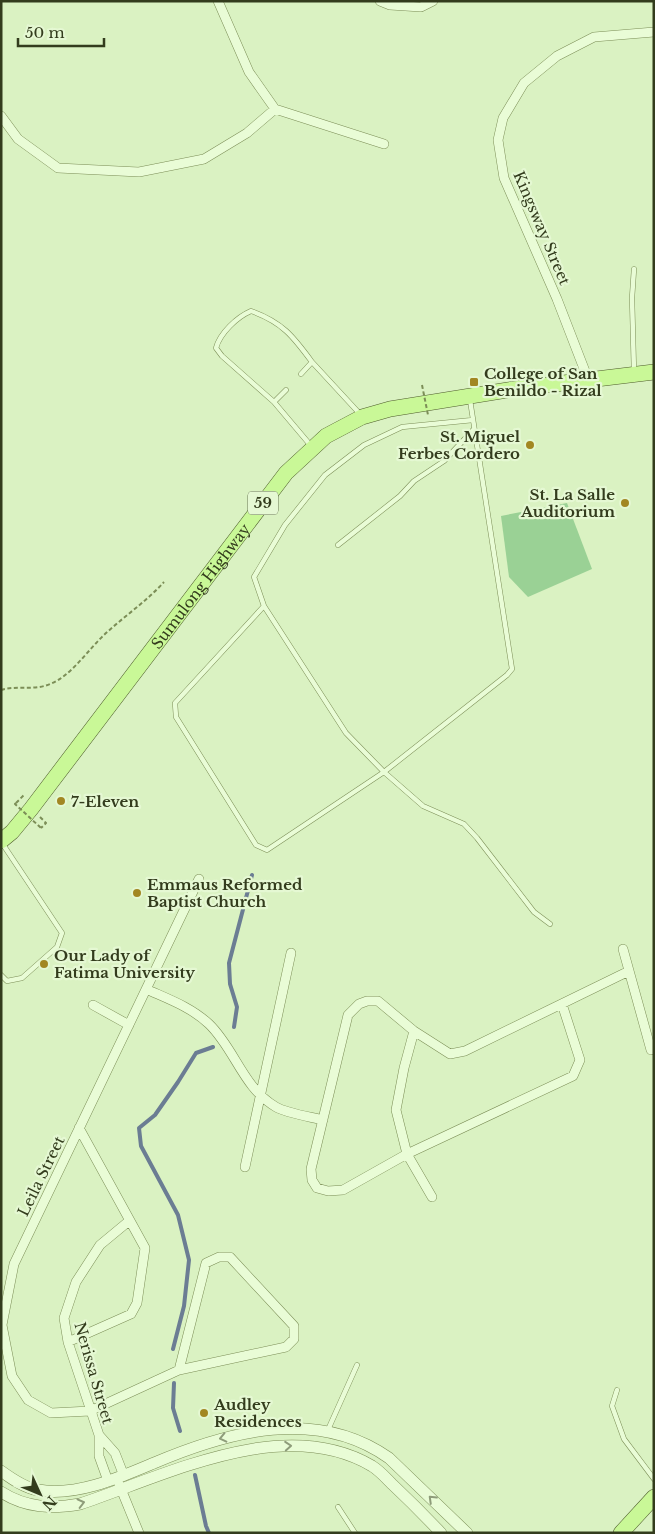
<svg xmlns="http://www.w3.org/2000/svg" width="655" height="1534" viewBox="0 0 655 1534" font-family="'Libre Baskerville',serif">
  <rect width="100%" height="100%" fill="#daf2c2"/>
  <path fill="#9ad195" d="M567,503l25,66 -64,28 -19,-20 -8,-61z"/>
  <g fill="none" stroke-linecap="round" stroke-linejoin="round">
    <path stroke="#6b7d93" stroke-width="4" d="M234,1027l3,-20 -7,-23 -1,-21 23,-88
      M173,1349l11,-43 5,-46 -11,-45 -37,-69 -2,-18 16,-13 23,-33 18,-29 17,-6
      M174,1383l-1,25 7,23
      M195,1475l11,51 3,7"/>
    <g stroke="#7c8e57" stroke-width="5.5">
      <path id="service" d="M634,269l-2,29 2,74
        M301,374l11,-12 48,52
        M286,390l-12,12 38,45
        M274,402l-52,-46 -6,-8c4,-15 21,-31 35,-37 31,11 42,25 61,51
        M473,420l-71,7 -38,18 -39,30 -40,50 -31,52 10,29 82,127 38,39 39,34 41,18 13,14 57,74 16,12
        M338,545l62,-49 14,-15 30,-20 30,-32
        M264,606l-89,97 1,14 80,128 11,5 117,-78 123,-97 5,-6 -42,-269
        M1,975l6,6 15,-3 35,-31 5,-14 -60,-90
        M617,1390l-5,16 12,33 30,40
        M327,1432l30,-67
        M338,1507l17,26"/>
    </g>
    <g stroke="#7c8e57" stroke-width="10">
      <path id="minor" d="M218,1l31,71 26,37 109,35
        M380,1l10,4 31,2 12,-6
        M1,116l17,23 40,29 81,4 65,-13 43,-26 28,-24
        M588,379l-31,-80 -53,-121 -6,-38 5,-22 21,-35 33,-27 37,-19 60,-5
        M623,949l28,101
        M146,989c22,10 45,18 63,35 26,25 34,64 67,83 10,6 35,10 47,13
        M562,1004l18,56 -7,16 -166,78 -64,36 -15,1 -11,-3 -5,-8 -1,-11 37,-154 11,-11 8,-3h11l36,30 36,23 15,-3 164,-80
        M93,1005l36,20
        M414,1031l-10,37 -8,42 11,44 25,43
        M245,1167l46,-214
        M219,1257h11l64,69v13l-8,8 -107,23 27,-107z
        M68,1342l63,-28 6,-11 8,-55 -66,-120
        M179,1370l-89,41 -39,2 -23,-13 -16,-24 -10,-51 12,-61 185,-385
        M99,1435l16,18 9,23
        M108,1481l-9,-25v-21l-31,-93 -4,-24 12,-36 24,-37 29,-24
        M119,1484l20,49"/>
    </g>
    <g stroke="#7c8e57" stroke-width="12">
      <path id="tertiary" d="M1,1471c11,8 24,17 37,19 38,7 83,-13 116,-27 75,-32 163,-56 235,-5l78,75
        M1,1492c25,16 51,17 79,12 87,-29 204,-90 292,-38 8,5 14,12 20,18 17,16 33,32 49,49"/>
    </g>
    <g stroke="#4e5b2c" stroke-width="16">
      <g id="primary">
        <path id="s1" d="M1,841l11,-9 19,-23 255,-336 40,-37 36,-19 28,-8 124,-20 140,-17"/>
        <path d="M621,1533l33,-36"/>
      </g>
    </g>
    <path stroke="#7c8e57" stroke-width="2" stroke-dasharray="4 2.5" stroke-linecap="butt" d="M1,690c17,-5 33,1 49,-6 20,-7 38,-34 54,-49 19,-18 42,-33 60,-53
      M16,803l8,-8
      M40,817l6,6 -5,5"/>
    <use href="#service" stroke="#e9fcd6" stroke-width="4.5"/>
    <use href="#minor" stroke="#e9fcd6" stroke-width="9"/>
    <use href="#tertiary" stroke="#e9fcd6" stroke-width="11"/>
    <use href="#primary" stroke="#c9f897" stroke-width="15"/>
    <path stroke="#7c8e57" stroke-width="2" stroke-dasharray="4 2.5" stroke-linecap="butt" d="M422,385l6,30
      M16,803l-1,1 26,24"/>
  </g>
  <defs><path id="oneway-chevron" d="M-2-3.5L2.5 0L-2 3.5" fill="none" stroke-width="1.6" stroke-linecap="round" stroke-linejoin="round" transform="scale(1.25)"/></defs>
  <g stroke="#8e9c7a">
    <use href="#oneway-chevron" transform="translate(223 1438) rotate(167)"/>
    <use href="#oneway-chevron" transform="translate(288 1446) rotate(-4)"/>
    <use href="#oneway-chevron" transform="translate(432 1499) rotate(-136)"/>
    <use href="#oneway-chevron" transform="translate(81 1503) rotate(-14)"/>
  </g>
  <g fill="#a28722" stroke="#e5f8d3" stroke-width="2">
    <rect x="469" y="377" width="10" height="10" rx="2.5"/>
    <circle cx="530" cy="445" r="5"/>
    <circle cx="625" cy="503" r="5"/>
    <circle cx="61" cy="801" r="5"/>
    <circle cx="137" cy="893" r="5"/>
    <circle cx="44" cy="964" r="5"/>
    <circle cx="204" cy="1413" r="5"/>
  </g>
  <g text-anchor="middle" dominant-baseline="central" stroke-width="4.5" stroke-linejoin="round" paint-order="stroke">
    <rect fill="#e5f8d3" stroke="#687454" stroke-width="1" x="248" y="491.5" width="30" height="23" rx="4"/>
    <g font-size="14" font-weight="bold" fill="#333c1d">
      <text x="263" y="503">59</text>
    </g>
    <g font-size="15" fill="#333c1d" stroke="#e5f8d3">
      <text transform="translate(542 228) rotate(67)">Kingsway Street</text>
      <text stroke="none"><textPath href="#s1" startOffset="324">Sumulong Highway</textPath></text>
      <text transform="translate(41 1176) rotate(-64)">Leila Street</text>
      <text transform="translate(94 1373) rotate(74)">Nerissa Street</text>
    </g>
    <g font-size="15" font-weight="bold" fill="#333c1d" stroke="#e5f8d3" text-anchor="start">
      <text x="484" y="373">College of San<tspan x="484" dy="17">Benildo - Rizal</tspan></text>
      <text x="520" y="436" text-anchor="end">St. Miguel<tspan x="520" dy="17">Ferbes Cordero</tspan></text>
      <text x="615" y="494" text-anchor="end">St. La Salle<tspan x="615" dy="17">Auditorium</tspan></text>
      <text x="71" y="801">7-Eleven</text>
      <text x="147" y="884">Emmaus Reformed<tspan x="147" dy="17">Baptist Church</tspan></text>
      <text x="54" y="955">Our Lady of<tspan x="54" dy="17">Fatima University</tspan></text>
      <text x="214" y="1404">Audley<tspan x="214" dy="17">Residences</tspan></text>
    </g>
  </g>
  <rect width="655" height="1534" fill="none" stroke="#333c1d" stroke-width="5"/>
  <g transform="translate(40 1494) rotate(134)" stroke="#e5f8d3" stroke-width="4" paint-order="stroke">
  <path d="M0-4L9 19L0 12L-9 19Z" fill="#333c1d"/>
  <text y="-8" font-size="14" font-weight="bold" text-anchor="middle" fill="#333c1d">N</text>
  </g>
  <path d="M18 38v8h86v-8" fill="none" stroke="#333c1d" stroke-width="2.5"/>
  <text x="25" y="38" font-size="15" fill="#333c1d" stroke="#e5f8d3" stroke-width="4" paint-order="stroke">50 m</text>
</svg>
